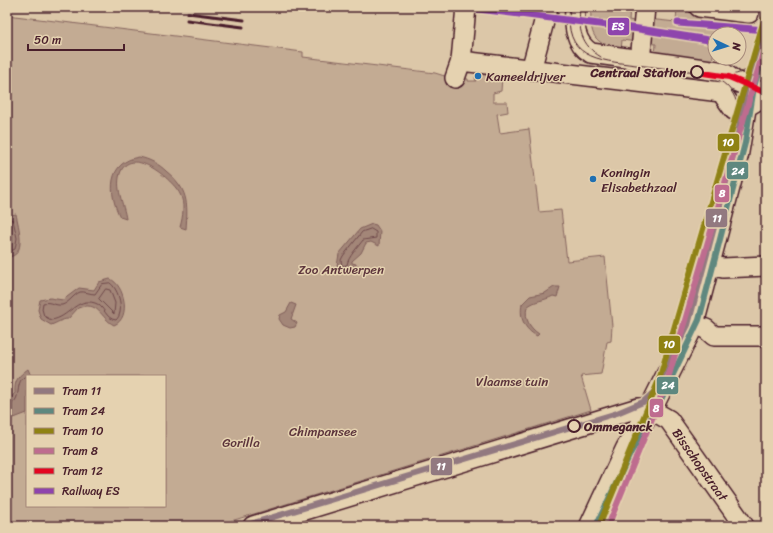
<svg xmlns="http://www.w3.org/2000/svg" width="773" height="533" viewBox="0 0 773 533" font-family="Sriracha,sans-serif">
  <rect width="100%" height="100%" fill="#dcc7a8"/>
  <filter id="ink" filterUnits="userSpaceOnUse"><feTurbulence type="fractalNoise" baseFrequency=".025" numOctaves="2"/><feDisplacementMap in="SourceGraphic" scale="8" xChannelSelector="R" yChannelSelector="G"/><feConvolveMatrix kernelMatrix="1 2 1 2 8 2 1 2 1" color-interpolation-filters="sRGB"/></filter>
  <g filter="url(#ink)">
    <path fill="#c3ab93" stroke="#86655f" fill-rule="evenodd" d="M591,7h39l-1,13 9,2 -1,20 -15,-2 -1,11c-28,-9 -31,-14 -30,-44z
      M677,7l41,5 12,7 -1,14 -13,-1 -4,31 -57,-7 1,-12 -11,-1 3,-24 28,3z
      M7,15l296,37v5l132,16 16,5 17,1v2h8l-1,-4 3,-3 24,3 -1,14 -8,2v9h14l1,10 -11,2 3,19 29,-4 10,83 22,-2 6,51 38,-4 7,69 -1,15 -4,1 -6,32 -20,2 10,34 -376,116h-208zM27,376h138v130h-138z"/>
    <path fill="#a38678" stroke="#7f5d59" d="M139,157c10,2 20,7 27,14 22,18 22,31 20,58l-6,-2c3,-10 5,-24 0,-33 -7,-14 -47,-48 -59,-23 -7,16 3,33 5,48l-6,-2c-12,-24 -13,-55 19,-60z
      M16,214c2,11 12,43 -9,43v-41z
      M372,224l4,1 4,6 -1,15 -8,-4 -5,1 -5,10 -9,8v2l4,1v4l-16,2 -3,-4 2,-12 21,-25z
      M110,279c14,5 22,39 4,46 -14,-7 -15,-25 -36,-17l-10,11c-6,0 -11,4 -17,6l-10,-6 -3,-9 2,-10 10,-2 13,2 16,-12 15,2 5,-8z
      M554,287h6l-3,10 -4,-1c-9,5 -18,4 -26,11 -3,12 3,21 12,27l-2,2c-12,-6 -18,-18 -15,-32l8,-8 15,-3z
      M291,303l5,2 -5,14 6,4 -2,4 -5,1 -7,-3 -4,-6 1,-4 6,-3z
      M28,369l3,7h-4v37l-13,5 -6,-3 -1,-13 8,-9c-1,-12 3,-17 13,-24z"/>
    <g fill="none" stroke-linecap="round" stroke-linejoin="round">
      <path stroke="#6e484a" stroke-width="1" d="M7,219l6,1 4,18 -2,11 -8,4
        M371,229l5,3v6l-13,2c-5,7 -15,17 -16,25l-5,1 -1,-6 2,-4 19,-24z
        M110,283c9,6 15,29 6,37 -11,-1 -11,-14 -21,-17 -19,-6 -26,15 -44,17l-7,-4 -2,-7 1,-6c7,-2 12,3 19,2 7,-2 11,-10 18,-13 4,-1 10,2 15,2l7,-10z
        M106,289l4,1 5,13 -1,11 -15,-15z
        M7,405c18,-2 5,-26 20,-29"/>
      <g stroke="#4a1f2b" stroke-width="22">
        <g id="minor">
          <path d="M575,7c-1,18 -1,35 16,46l127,18 6,2 11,8 31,13"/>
          <path d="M699,7l50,6"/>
          <path d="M461,61l5,-54"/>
          <path d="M531,70l17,-63"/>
          <path d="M639,73l6,-66"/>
          <path d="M455,78l6,-17 260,31 13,18"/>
          <path d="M718,267l5,1 43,-2"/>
          <path d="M692,324l14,5 8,7h52"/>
          <path id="s1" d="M253,526l385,-118 12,1 19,11 75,106"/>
        </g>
      </g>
      <g stroke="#4a1f2b" stroke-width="25">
        <path id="major" d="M591,526l36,-77 26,-45 39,-78 45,-171 8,-49 20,-12"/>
      </g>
      <use href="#minor" stroke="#e5d2b0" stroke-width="19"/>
      <use href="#major" stroke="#e5d2b0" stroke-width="22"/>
      <path stroke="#4a1f2b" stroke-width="1" d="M570,7c-7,51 27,53 66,58 20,2 41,5 61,7
        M580,7c-2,22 1,38 21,50
        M699,72c28,8 38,19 41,47
        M718,75c22,2 37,-6 45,-27"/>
      <path stroke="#4a1f2b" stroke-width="3" d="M188,13l56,7
        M187,20l56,7"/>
      <g stroke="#e5d2b0" stroke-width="10">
        <path id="rail-1" d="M462,7l177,22 76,12
          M678,23l88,7"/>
      </g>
      <use href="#rail-1" stroke="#8e44ad" stroke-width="7"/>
      <g stroke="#e5d2b0" stroke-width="9">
        <path id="tram-1" d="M244,526l373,-113 26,-11 11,-10 34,-67 49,-184 9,-56 20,-67"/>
      </g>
      <g stroke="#e5d2b0" stroke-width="9">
        <path id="tram-2" d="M596,526l35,-74 25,-42 43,-90 46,-177 9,-56 12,-41"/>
      </g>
      <g stroke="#e5d2b0" stroke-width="9">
        <path id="tram-3" d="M599,526l60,-146 107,-367"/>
      </g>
      <g stroke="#e5d2b0" stroke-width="9">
        <path id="tram-4" d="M608,526l59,-144 99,-340"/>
      </g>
      <g stroke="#e5d2b0" stroke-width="9">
        <path id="tram-5" d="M697,72l32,5 37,16"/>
      </g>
      <use href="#tram-1" stroke="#927980" stroke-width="6"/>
      <use href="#tram-2" stroke="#5e887f" stroke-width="6"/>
      <use href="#tram-3" stroke="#8f8213" stroke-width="6"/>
      <use href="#tram-4" stroke="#be6c8f" stroke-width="6"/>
      <use href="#tram-5" stroke="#e40521" stroke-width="6"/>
    </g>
  </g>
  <g fill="#e5d2b0" stroke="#4a1f2b" stroke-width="2">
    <circle cx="697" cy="72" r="6"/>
    <circle cx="574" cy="426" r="6"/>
  </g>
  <g fill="#1f6fb2" stroke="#e5d2b0" stroke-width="1.5">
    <circle cx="478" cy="76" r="4"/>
    <circle cx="593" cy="179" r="4"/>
  </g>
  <g text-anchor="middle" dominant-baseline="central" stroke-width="3" stroke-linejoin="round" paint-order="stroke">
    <g font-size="13" font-weight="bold" fill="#4a1f2b" stroke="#e5d2b0" text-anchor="end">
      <text x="686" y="72">Centraal Station</text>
      <text x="584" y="426" text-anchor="start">Ommeganck</text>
    </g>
    <g font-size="13" fill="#4a1f2b" stroke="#e5d2b0" text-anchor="start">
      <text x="486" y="76">Kameeldrijver</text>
      <text x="601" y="172">Koningin<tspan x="601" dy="15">Elisabethzaal</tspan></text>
    </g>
    <g font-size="13" fill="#5c343b" stroke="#e5d2b0">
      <text x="341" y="269">Zoo Antwerpen</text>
      <text x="512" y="381">Vlaamse tuin</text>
      <text x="323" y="431">Chimpansee</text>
      <text x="241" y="442">Gorilla</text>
    </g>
    <g font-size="13" fill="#4a1f2b" stroke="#e5d2b0">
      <text stroke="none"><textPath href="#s1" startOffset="491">Bisschopstraat</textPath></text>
    </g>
  </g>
  <g stroke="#e5d2b0" stroke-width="1.5">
    <rect x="607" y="17" width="23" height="19" rx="4" fill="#8e44ad"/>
    <rect x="717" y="133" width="23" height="19" rx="4" fill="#8f8213"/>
    <rect x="726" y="161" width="23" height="19" rx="4" fill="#5e887f"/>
    <rect x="714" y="184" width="16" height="19" rx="4" fill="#be6c8f"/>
    <rect x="705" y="208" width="23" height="20" rx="4" fill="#927980"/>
    <rect x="658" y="335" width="23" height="19" rx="4" fill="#8f8213"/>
    <rect x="656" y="376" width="23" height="19" rx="4" fill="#5e887f"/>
    <rect x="649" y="398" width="15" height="20" rx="4" fill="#be6c8f"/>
    <rect x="430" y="457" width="23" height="19" rx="4" fill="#927980"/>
  </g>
  <g font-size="11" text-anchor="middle" font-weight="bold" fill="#fff">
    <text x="618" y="30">ES</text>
    <text x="728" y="146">10</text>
    <text x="738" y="175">24</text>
    <text x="722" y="197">8</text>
    <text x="717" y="222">11</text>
    <text x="669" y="348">10</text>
    <text x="668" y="389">24</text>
    <text x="656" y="412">8</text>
    <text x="441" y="470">11</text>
  </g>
  <rect width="773" height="533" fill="none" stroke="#e5d2b0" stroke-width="24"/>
  <rect x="12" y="12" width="749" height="509" fill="none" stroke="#4a1f2b" stroke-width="1.5" filter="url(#ink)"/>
  <rect x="26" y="375" width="140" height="132" fill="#e5d2b0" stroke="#a78a7b"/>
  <rect x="34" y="388" width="20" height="6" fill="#927980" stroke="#a78a7b"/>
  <text x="62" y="395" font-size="12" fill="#4a1f2b">Tram 11</text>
  <rect x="34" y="408" width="20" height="6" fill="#5e887f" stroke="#a78a7b"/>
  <text x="62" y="415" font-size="12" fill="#4a1f2b">Tram 24</text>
  <rect x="34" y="428" width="20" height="6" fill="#8f8213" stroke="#a78a7b"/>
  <text x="62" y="435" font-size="12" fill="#4a1f2b">Tram 10</text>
  <rect x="34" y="448" width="20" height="6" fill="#be6c8f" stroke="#a78a7b"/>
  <text x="62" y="455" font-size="12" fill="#4a1f2b">Tram 8</text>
  <rect x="34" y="468" width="20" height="6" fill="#e40521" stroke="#a78a7b"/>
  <text x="62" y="475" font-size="12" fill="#4a1f2b">Tram 12</text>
  <rect x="34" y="488" width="20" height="6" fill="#8e44ad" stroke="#a78a7b"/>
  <text x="62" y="495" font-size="12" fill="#4a1f2b">Railway ES</text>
  <g transform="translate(727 46) rotate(94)"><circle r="19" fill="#e5d2b0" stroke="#a78a7b"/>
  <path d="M0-3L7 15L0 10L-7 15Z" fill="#1f6fb2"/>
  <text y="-6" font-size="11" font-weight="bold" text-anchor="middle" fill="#4a1f2b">N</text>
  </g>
  <path d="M28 44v6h96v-6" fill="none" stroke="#4a1f2b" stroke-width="2"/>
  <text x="34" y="44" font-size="12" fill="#4a1f2b" stroke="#e5d2b0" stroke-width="3" paint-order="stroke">50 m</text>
</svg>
